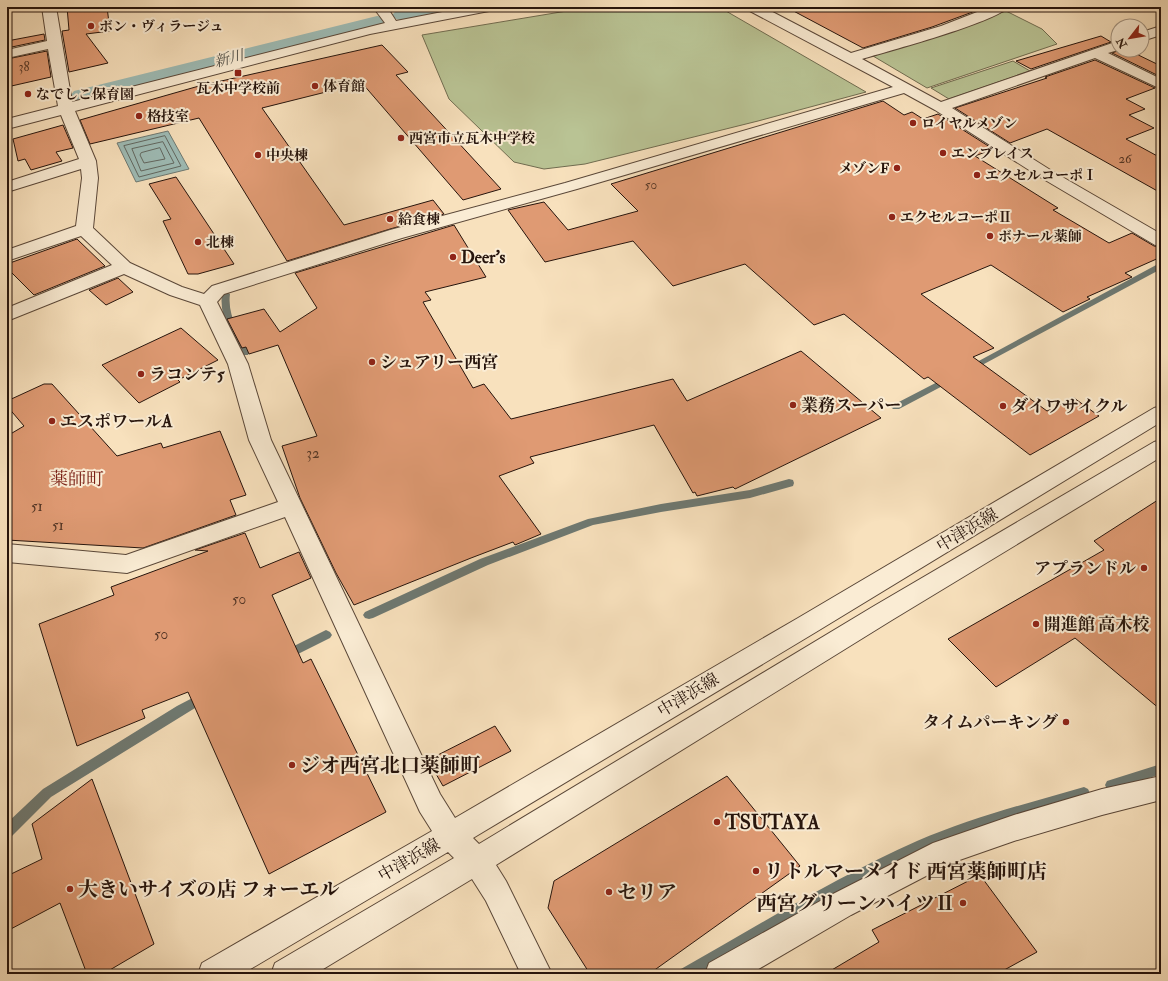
<svg xmlns="http://www.w3.org/2000/svg" width="1168" height="981" viewBox="0 0 1168 981" font-family="'IM FELL Double Pica','Noto Serif JP',serif">
  <rect width="100%" height="100%" fill="#f8e1bd"/>
  <filter id="stains"><feTurbulence type="fractalNoise" baseFrequency=".005" numOctaves="4"/><feColorMatrix values="0 0 0 0 .2 0 0 0 0 .09 0 0 0 0 .02 0 0 0 .5 -.17"/></filter>
  <radialGradient id="worn" r=".72"><stop offset=".6" stop-color="#630" stop-opacity="0"/><stop offset="1" stop-color="#630" stop-opacity=".3"/></radialGradient>
  <path fill="#b9c394" stroke="#706c50" d="M591,7h128l147,85 -108,29 -173,43 -41,5 -30,-7 -65,-63 -27,-64z
    M1006,11l36,18 15,15 -130,44 -54,-32z
    M1013,61l17,10 -81,28 -18,-11z"/>
  <path fill="#9ebcb6" stroke="#6e7972" d="M168,131l21,38 -53,13 -19,-39z"/>
  <g fill="none" stroke-linecap="round" stroke-linejoin="round">
    <path stroke="#626861" stroke-width="1" d="M165,136l16,30 -42,11 -15,-31z
      M163,142l11,21 -33,8 -9,-22z
      M160,148l5,11 -21,4 -4,-8 1,-2z"/>
    <path fill="#6e7972" fill-rule="evenodd" d="M1158,264h3v5l-190,102 -3,1 -4,-3z
      M226,291l4,3c-3,22 10,40 19,59l-1,2h-6l-1,-2c-10,-19 -22,-37 -19,-59z
      M949,376l5,3 -2,2 -53,28h-6l-2,-2 2,-2z
      M789,479l4,1 1,3 -1,3 -43,12 -89,14 -68,13 -105,40 -115,53 -4,1 -4,-1 -2,-3 2,-3 115,-53 108,-40 73,-15 89,-14z
      M326,630l4,2 2,3 -2,3 -44,22 -4,-2 -2,-3 2,-3z
      M204,692l4,2 2,3 -2,3 -157,97 -39,39 -5,2v-15l36,-34 134,-83z
      M1161,764v10l-50,17 -4,-2 -2,-4 2,-4z
      M1084,787l4,2 2,4 -2,4 -111,33 -49,19 -56,26 -172,99h-21l2,-5c78,-44 155,-92 236,-128 54,-23 111,-38 167,-54z"/>
    <path fill="#9ebcb6" fill-rule="evenodd" d="M413,7h47l-3,4 -54,10 -7,-2 -4,-4 4,-4z
      M377,16l8,1 3,5 -3,5 -303,76 -8,-2 -4,-5 4,-5z"/>
  </g>
  <path fill="#df9a73" stroke="#26140c" d="M67,7h40l3,24 -24,3 22,29 -39,9 -7,-41 7,-1z
    M786,7h191l1,3 -46,17 -69,21z
    M44,34l1,6 -38,8v-7z
    M1101,36l10,6 -80,27 -15,-8z
    M382,45l26,27 -12,3 105,114 -38,11 -101,-117 -100,25 82,117 89,-25 11,14 -54,15 -103,32 -88,-143 -109,26 -10,-24 119,-34z
    M1120,50h8l33,16v11l-49,-24z
    M47,51l4,26 -44,10v-28z
    M1095,60l60,28 -29,11 19,10 -16,6 25,13 -28,11 35,19v35l-114,-64 -37,14 -55,-35 92,-30 -2,-1z
    M883,101l21,14 8,-3 11,7 15,-5 55,35 -18,7 83,52 -5,2 56,33 23,-10 22,13 7,1v10l-36,16 7,4 -45,20 3,2 -27,13 -72,-47 -70,29 73,54 -21,9 74,54 27,-13 25,18 -69,39 -102,-78 -4,2 -80,-65 -30,11 -69,-61 -72,22 -40,-45 -88,21 -37,-52 36,-8 24,28 70,-19 -27,-27z
    M63,125l10,23 -17,4 6,9 -31,9 -6,-11 -7,2 -5,-22z
    M176,177l58,87 -36,10h-10l-25,-53 8,-2 -22,-35z
    M454,225l32,52 -61,15 6,8 -8,2 50,86 11,-4 27,35 162,-40 14,22 114,-50 80,67 -146,71 -2,-2 -36,9 -2,-4 -2,1 -39,-68 -124,32 4,6 -35,13 42,58 -26,11 -2,-3 -42,16 -117,47 -18,-32 -36,-75 -18,-52 35,-10 -39,-91 -29,9 -3,-7 -4,1 -15,-29 37,-10 16,23 37,-24 -22,-35z
    M77,239l28,27 -71,29 -27,-27v-4z
    M118,278l15,14 -27,13 -17,-15z
    M181,328l37,32 -40,20 2,2 -41,21 -37,-38z
    M44,384h8l65,72 44,-13 2,5 57,-17 26,64 -16,5 6,15 -93,33 -136,-8v-104l17,-10 -17,-20v-5z
    M1161,498v212l-86,-72 -79,49 -48,-48 156,-89 -10,-9z
    M245,533l15,35 39,-16 12,26 -39,17 31,68 8,-4 75,153 -117,62 -81,-182 -46,18 3,8 -68,28 -38,-122 75,-29 -3,-8 97,-36 -13,-1z
    M495,726l16,25 -68,35 -15,-26z
    M727,776l73,90 -151,108h-59l-42,-66 6,-27z
    M92,779l62,165 -51,30h-16l-27,-71 -53,28v-55l35,-17 -10,-35z
    M980,875l57,77 -40,22h-172l54,-32 -7,-12z"/>
  <g fill="none" stroke-linecap="round" stroke-linejoin="round">
    <g stroke="#5a4738" stroke-width="2">
      <path id="minor" d="M42,7h14l16,95 313,-79 -12,-16h14l9,14 72,-14h28l-2,3 -5,1 -119,23 -295,77 21,50 2,17 -5,50 37,35 52,24 22,7 8,-8 178,-56 175,-47 328,-96 -145,-77 -2,-3h17l88,46 90,-27 49,-19h18c-11,15 -123,45 -146,52l79,43 177,-61v9l-10,3 53,26v10l-66,-31 -143,50 100,63 109,63v12l-6,-1 -115,-68 -105,-67 -31,-17 -327,96 -175,49 -178,56 -7,8 31,62 23,76 169,354 15,24 343,-200 356,-210 7,-2v16l-345,210 -343,206 6,6 395,-238 280,-164 7,-2v17l-269,163 -396,245 10,16 46,93h-31l-35,-73 -14,-22 -157,95h-44l4,-11 179,-105 -6,-6 -206,122h-44l4,-11 230,-132 -12,-19 -135,-295 -158,56 -120,-11v-18l119,11 152,-53 -29,-62 -21,-76 -28,-59 -30,-10 -46,-21 -117,47v-13l105,-43 -31,-29 -74,25v-11l69,-24 6,-48 -1,-9 -74,23v-10l72,-23 -18,-44 -54,14v-10l51,-13 -10,-57 -41,9v-8l40,-9z
        M1161,26v9l-19,6v-9z
        M1161,776v24l-59,15 -88,26 -63,22 -100,52 -101,59h-45l4,-11 122,-68 102,-52 81,-28 88,-26z"/>
    </g>
    <use href="#minor" fill="#faecd4" fill-rule="evenodd"/>
  </g>
  <g fill="#8f2418" stroke="#faecd4" stroke-width="1.5">
    <circle cx="91" cy="26" r="4"/>
    <rect x="234" y="69" width="8" height="8" rx="2"/>
    <circle cx="315" cy="86" r="4"/>
    <circle cx="28" cy="94" r="4"/>
    <circle cx="139" cy="116" r="4"/>
    <circle cx="913" cy="123" r="4"/>
    <circle cx="401" cy="138" r="4"/>
    <circle cx="943" cy="153" r="4"/>
    <circle cx="258" cy="155" r="4"/>
    <circle cx="897" cy="168" r="4"/>
    <circle cx="977" cy="175" r="4"/>
    <circle cx="892" cy="217" r="4"/>
    <circle cx="390" cy="219" r="4"/>
    <circle cx="990" cy="236" r="4"/>
    <circle cx="198" cy="242" r="4"/>
    <circle cx="453" cy="257" r="4"/>
    <circle cx="372" cy="362" r="4"/>
    <circle cx="141" cy="374" r="4"/>
    <circle cx="793" cy="405" r="4"/>
    <circle cx="1003" cy="406" r="4"/>
    <circle cx="52" cy="421" r="4"/>
    <circle cx="1144" cy="568" r="4"/>
    <circle cx="1036" cy="624" r="4"/>
    <circle cx="1066" cy="722" r="4"/>
    <circle cx="292" cy="765" r="4"/>
    <circle cx="717" cy="822" r="4"/>
    <circle cx="756" cy="871" r="4"/>
    <circle cx="70" cy="889" r="4"/>
    <circle cx="609" cy="892" r="4"/>
    <circle cx="963" cy="903" r="4"/>
  </g>
  <g text-anchor="middle" dominant-baseline="central" stroke-width="4" stroke-linejoin="round" paint-order="stroke">
    <g font-size="13" fill="#543626">
      <text x="24" y="67">38</text>
      <text x="1125" y="159">26</text>
      <text x="651" y="185">50</text>
    </g>
    <g font-size="14" font-weight="bold" fill="#26140c" stroke="#faecd4" text-anchor="start">
      <text x="99" y="26">ボン・ヴィラージュ</text>
      <text x="323" y="86">体育館</text>
      <text x="238" y="88" text-anchor="middle">瓦木中学校前</text>
      <text x="36" y="94">なでしこ保育園</text>
      <text x="147" y="116">格技室</text>
      <text x="921" y="123">ロイヤルメゾン</text>
      <text x="409" y="138">西宮市立瓦木中学校</text>
      <text x="951" y="153">エンブレイス</text>
      <text x="266" y="155">中央棟</text>
      <text x="889" y="168" text-anchor="end">メゾンF</text>
      <text x="985" y="175">エクセルコーポⅠ</text>
      <text x="900" y="217">エクセルコーポⅡ</text>
      <text x="398" y="219">給食棟</text>
      <text x="998" y="236">ボナール薬師</text>
      <text x="206" y="242">北棟</text>
    </g>
    <g font-size="15" font-style="italic" fill="#504f48" stroke="#faecd4">
      <text transform="translate(229 59) rotate(-14)">新川</text>
    </g>
    <g font-size="15" fill="#543626">
      <text x="313" y="453">32</text>
      <text x="37" y="506">51</text>
      <text x="58" y="525">51</text>
      <text x="239" y="599">50</text>
      <text x="161" y="634">50</text>
    </g>
    <g font-size="17" font-weight="bold" fill="#26140c" stroke="#faecd4" text-anchor="start">
      <text x="461" y="257">Deer's</text>
      <text x="380" y="362">シュアリー西宮</text>
      <text x="149" y="374">ラコンテ5</text>
      <text x="801" y="405">業務スーパー</text>
      <text x="1011" y="406">ダイワサイクル</text>
      <text x="60" y="421">エスポワールA</text>
      <text x="1136" y="568" text-anchor="end">アプランドル</text>
      <text x="1044" y="624">開進館 高木校</text>
      <text x="1058" y="722" text-anchor="end">タイムパーキング</text>
    </g>
    <g font-size="17" fill="#26140c" stroke="#faecd4">
      <text transform="translate(967 530) rotate(-31)">中津浜線</text>
      <text transform="translate(688 695) rotate(-31)">中津浜線</text>
      <text transform="translate(409 860) rotate(-30)">中津浜線</text>
    </g>
    <g font-size="18" fill="#7a1f14" stroke="#faecd4">
      <text x="77" y="479">薬師町</text>
    </g>
    <g font-size="20" font-weight="bold" fill="#26140c" stroke="#faecd4" text-anchor="start">
      <text x="300" y="765">ジオ西宮北口薬師町</text>
      <text x="725" y="822">TSUTAYA</text>
      <text x="764" y="871">リトルマーメイド 西宮薬師町店</text>
      <text x="78" y="889">大きいサイズの店 フォーエル</text>
      <text x="617" y="892">セリア</text>
      <text x="955" y="903" text-anchor="end">西宮グリーンハイツⅡ</text>
    </g>
  </g>
  <rect width="1168" height="981" fill="none" stroke="#f8e1bd" stroke-width="24"/>
  <rect x="8" y="8" width="1152" height="965" fill="none" stroke="#26140c" stroke-width="2"/>
  <rect x="12" y="12" width="1144" height="957" fill="none" stroke="#26140c"/>
  <g transform="translate(1130 38) rotate(239)"><circle r="19" fill="#faecd4" stroke="#a59684"/>
  <path d="M0-3L7 15L0 10L-7 15Z" fill="#8f2418"/>
  <text y="-6" font-size="11" font-weight="bold" text-anchor="middle" fill="#26140c">N</text>
  </g>
  <rect width="100%" height="100%" filter="url(#stains)"/>
  <rect width="100%" height="100%" fill="url(#worn)"/>
</svg>
